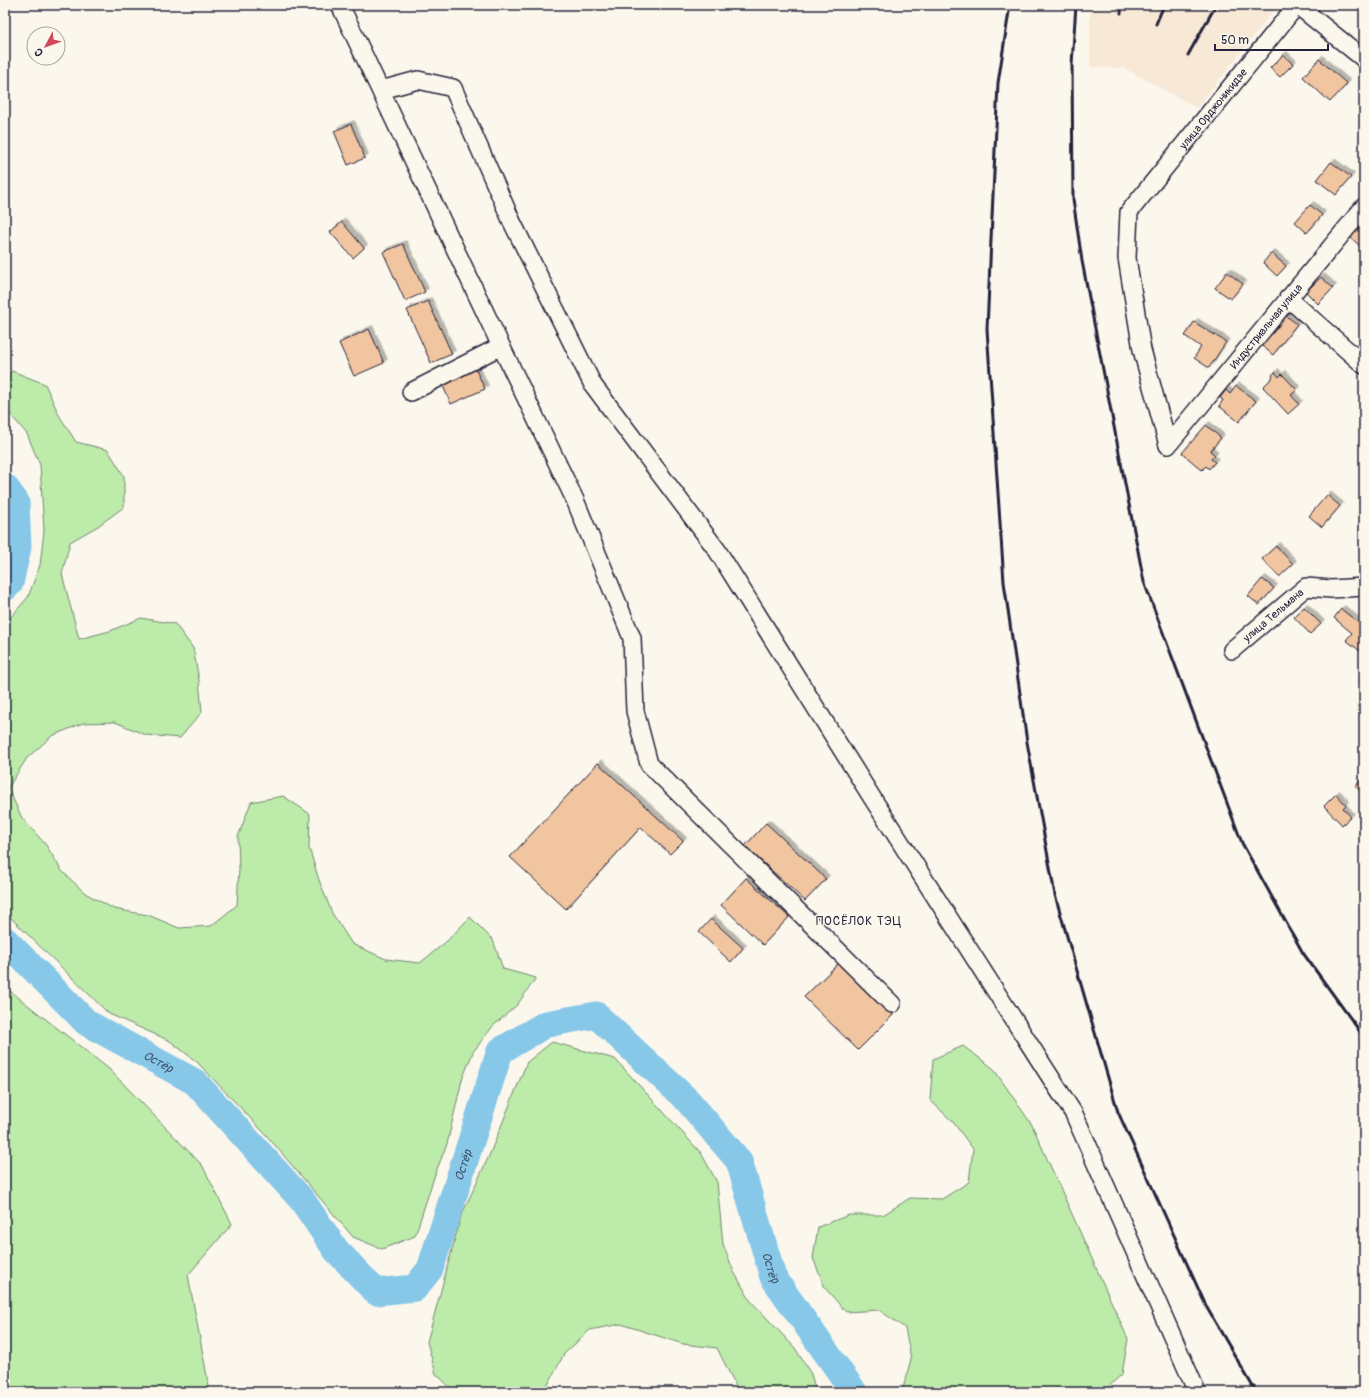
<svg xmlns="http://www.w3.org/2000/svg" width="1369" height="1397" viewBox="0 0 1369 1397" font-family="Pangolin,sans-serif">
  <defs>
    <filter id="shadow"><feDropShadow dx="3.5" dy="-3.5" stdDeviation="0" flood-color="#0004"/></filter>
  </defs>
  <rect width="100%" height="100%" fill="#fbf7ec"/>
  <filter id="ink" filterUnits="userSpaceOnUse"><feTurbulence type="fractalNoise" baseFrequency=".025" numOctaves="2"/><feDisplacementMap in="SourceGraphic" scale="8" xChannelSelector="R" yChannelSelector="G"/><feConvolveMatrix kernelMatrix="1 2 1 2 8 2 1 2 1" color-interpolation-filters="sRGB"/></filter>
  <g filter="url(#ink)">
    <path fill="#f8e8d6" d="M1090,5h188l-81,103 -73,-40 -34,-1z"/>
    <path fill="#bdeba9" stroke="#708672" d="M12,371l33,13 14,31 17,27 32,8 16,26v31l-26,19 -28,16 -8,32 17,65 31,-8 31,-13 34,6 18,24 6,32 3,32 -22,26 -34,-3 -31,-13 -32,1 -31,13 -25,22 -19,30 14,30 24,27 16,26 23,22 29,16 34,6 31,13 32,-2 26,-21 2,-36 -1,-32 13,-35 32,-6 27,18 -1,34 10,32 13,33 20,31 34,15 34,4 27,-22 23,-24 23,23 10,29 33,9 -19,27 -24,21 -20,26 -11,28 -15,64 -12,30 -20,62 -33,13 -29,-12 -86,-101 -70,-74 -27,-21 -61,-27 -97,-95 -7,-9v-286l23,-27 12,-32 4,-34 -4,-66 -13,-31 -22,-26v-31z
      M5,987l104,82 93,96 30,59 -44,51 22,117h-205z
      M552,1042l63,17 86,94 16,29 6,62 11,28 16,28 45,48 16,26 5,18h-77l-22,-44 -34,-4 -62,-20 -31,6 -26,24 -15,29 -12,9h-82l-19,-18 -9,-32 34,-126 28,-60 38,-94z
      M963,1046l30,22 39,57 96,214 -6,35 -19,18h-201l9,-33 -6,-31 -26,-18 -33,2 -21,-24 -12,-30 5,-31 31,-12h34l27,-17 32,1 27,-17 4,-33 -20,-27 -23,-22 3,-41z"/>
    <g fill="none" stroke-linecap="round" stroke-linejoin="round">
      <g stroke="#87c7e8" stroke-width="27">
        <path d="M5,487l11,15 2,45 -8,36 -5,5"/>
        <path id="s1" d="M5,940l82,83 108,59 107,118 34,50 40,42 39,-4 15,-19 70,-218 46,-27 50,-9 92,86 51,60 34,116 81,115"/>
      </g>
    </g>
    <path fill="#f2c5a1" stroke="#22223b" filter="url(#shadow)" d="M1283,55l10,9 -13,13 -10,-9z
      M1319,59l28,25 -17,18 -27,-25z
      M351,124l14,34 -17,7 -14,-34z
      M1331,162l20,15 -15,18 -19,-15z
      M1310,205l12,10 -15,18 -12,-11z
      M1364,219v27l-2,2 -13,-12z
      M342,222l22,26 -11,10 -23,-26z
      M403,244l22,48 -20,9 -22,-49z
      M1271,253l15,13 -9,10 -14,-13z
      M1227,272l16,12 -12,15 -16,-11z
      M1321,277l12,11 -15,16 -12,-12z
      M428,301l24,53 -21,9 -24,-53z
      M1285,315l12,9 -24,31 -12,-10z
      M1194,322l32,20 -17,26 -15,-10 7,-11 -16,-11z
      M369,329l15,34 -30,13 -15,-33z
      M475,368l10,21 -34,15 -9,-20z
      M1275,372l4,5 3,-3 15,16 -6,5 8,9 -11,10 -25,-27 10,-10 -1,-2z
      M1236,386l20,15 -17,21 -20,-16 4,-6 -3,-2 6,-8 4,4z
      M1206,425l15,13 -11,13 5,4 -4,4 4,3 -6,7 -3,-3 -4,4 -20,-17z
      M1327,495l13,11 -18,21 -13,-11z
      M1276,546l17,18 -14,13 -17,-18z
      M1262,579l12,9 -15,17 -11,-9z
      M1304,607l17,17 -11,10 -16,-17z
      M1341,609l23,18v27l-18,-14 6,-7 -18,-15z
      M598,763l85,78 -13,13 -29,-27 -75,82 -56,-52z
      M1364,777v18l-9,-9z
      M1336,794l10,11 -3,3 8,9 -9,8 -18,-19z
      M766,823l60,56 -21,22 -60,-55z
      M746,878l43,39 -26,28 -42,-40z
      M711,919l32,29 -12,14 -32,-30z
      M840,962l53,53 -35,35 -54,-53z"/>
    <g fill="none" stroke-linecap="round" stroke-linejoin="round">
      <g stroke="#22223b" stroke-width="20">
        <g id="minor">
          <path d="M340,5l161,341 74,154 57,138 3,73 14,53 243,240"/>
          <path d="M1297,5l67,54"/>
          <path d="M381,90l37,-10 35,8 59,134 81,163 124,165 154,246 203,318 123,278"/>
          <path d="M1288,298l76,67"/>
          <path d="M411,392l90,-46"/>
          <path id="s2" d="M1168,445l-26,-95 -15,-92 2,-46 168,-207"/>
          <path id="s3" d="M1168,445l196,-238"/>
          <path id="s4" d="M1232,650l74,-63 25,2 33,-2"/>
        </g>
      </g>
      <use href="#minor" stroke="#fbf7ec" stroke-width="17"/>
      <path stroke="#22223b" stroke-width="3" d="M1010,5l-12,78 -11,246 17,253 23,160 28,153 63,217 89,196 49,84
        M1076,5l-4,59 1,135 9,62 62,321 98,261 61,110 61,84
        M1121,13l1,-8
        M1156,24l8,-19
        M1188,55l28,-50"/>
    </g>
  </g>
  <g text-anchor="middle" dominant-baseline="central" stroke-width="3" stroke-linejoin="round" paint-order="stroke">
    <g font-size="11" fill="#22223b" stroke="#fbf7ec">
      <text stroke="none"><textPath href="#s2" startOffset="371">улица Орджоникидзе</textPath></text>
      <text stroke="none"><textPath href="#s3" startOffset="154">Индустриальная улица</textPath></text>
      <text stroke="none"><textPath href="#s4" startOffset="54">улица Тельмана</textPath></text>
    </g>
    <g font-size="12" letter-spacing="1" fill="#22223b" stroke="#fbf7ec">
      <text x="859" y="921">ПОСЁЛОК ТЭЦ</text>
    </g>
    <g font-size="12" font-style="italic" fill="#40546f" stroke="#fbf7ec">
      <text stroke="none"><textPath href="#s1" startOffset="198">Остёр</textPath></text>
      <text stroke="none"><textPath href="#s1" startOffset="690">Остёр</textPath></text>
      <text stroke="none"><textPath href="#s1" startOffset="1230">Остёр</textPath></text>
    </g>
  </g>
  <rect width="1369" height="1397" fill="none" stroke="#fbf7ec" stroke-width="20"/>
  <rect x="10" y="10" width="1349" height="1377" fill="none" stroke="#22223b" stroke-width="1.5" filter="url(#ink)"/>
  <g transform="translate(46 46) rotate(229)"><circle r="19" fill="#fbf7ec" stroke="#a4a2a5"/>
  <path d="M0-3L7 15L0 10L-7 15Z" fill="#d1495b"/>
  <text y="-6" font-size="11" font-weight="bold" text-anchor="middle" fill="#22223b">С</text>
  </g>
  <path d="M1215 44v6h113v-6" fill="none" stroke="#22223b" stroke-width="2"/>
  <text x="1221" y="44" font-size="12" fill="#22223b" stroke="#fbf7ec" stroke-width="3" paint-order="stroke">50 m</text>
</svg>
